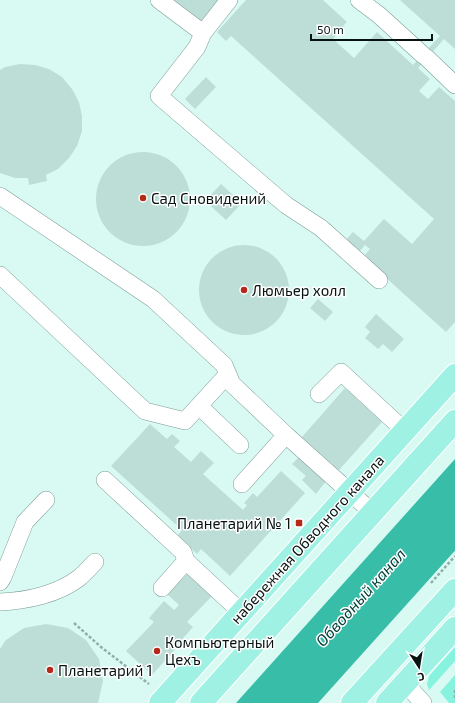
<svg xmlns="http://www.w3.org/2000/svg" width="455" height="703" viewBox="0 0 455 703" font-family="'Exo 2',sans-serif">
  <rect width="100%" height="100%" fill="#d9faf3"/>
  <path fill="#87f2de" d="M455,647v14l-26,29 -2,-6 2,-8z
    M455,675v28h-6l-9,-11z"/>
  <path fill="#37bda8" d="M455,459v92l-3,3 -134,149h-82z"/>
  <path fill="#d9faf3" d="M455,551v3l-25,28 -1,-2z"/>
  <path fill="#bdded7" d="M169,0h49l-17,23z
    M246,0h77l24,22 -4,4 1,1 -11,12 21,19 23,-26 36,33 27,-29 -40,-36h55v49l-11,-10 -26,29 12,11 -11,12 9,8 11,-12 16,14v221l-9,10 -83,-75 7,-8 -5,-4 -7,8 -13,-12 8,-9 11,9 20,-22 28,25 22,-25 -203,-183 -5,5 -9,-9z
    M20,64l15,1 14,4 13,8 10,12 7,13 3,14v15l-5,15 -8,12 -11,11 -12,6 1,6 -18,4 -1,-7h-13l-15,-5v-103l5,-3z
    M206,77l10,10 -21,22 -10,-10z
    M96 199a47 47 0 1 1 94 0a47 47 0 1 1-94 0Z
    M221,184l21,19 -16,17 -21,-19z
    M199 290a45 45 0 1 1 90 0a45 45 0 1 1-90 0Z
    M318,299l15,13 -8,9 -15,-13z
    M376,314l28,25 -12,13 -9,-8 -5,5 -13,-11 5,-6 -5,-5z
    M345,388l37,34 -43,48 -37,-33z
    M150,424l17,15 5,-5 8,7 -6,6 17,15 10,-11 13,12 -11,11 40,36 4,-5 -3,-2 9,-10 4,4 24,-26 24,22 -75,83 -29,-27 -4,5 -20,-18 5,-6 -71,-64z
    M301,455l26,25 -11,14 -14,-14 4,-4 -14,-12z
    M189,572l24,23 -26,27 6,5 -15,17 1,1 -27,30 -26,-24 28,-29 -5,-4 15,-17 10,9 5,-5 -12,-11z
    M46,624l22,4 18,12 13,19 4,22 -5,22h-98v-54l6,-9 18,-12z"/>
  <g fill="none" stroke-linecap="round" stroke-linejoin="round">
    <g stroke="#7b9b94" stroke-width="18">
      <path id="minor" d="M159,0l44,33
        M229,0l-26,33 -6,14 -38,49 127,109 35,23 58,52
        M359,0l20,15 44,40
        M427,58l28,27
        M0,196l153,103 71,66 8,19 54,51 86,77
        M0,275l145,136 40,10 43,-47
        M319,394l22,-22 64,59
        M199,406l41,39
        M105,480l78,72 3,9 55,51
        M242,484l44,-49
        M0,582l3,-5 22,-55 21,-22
        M162,588l24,-27
        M0,602c27,-1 58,-8 79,-24 6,-5 11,-11 16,-16
        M405,683l18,20"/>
    </g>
    <g stroke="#fff" stroke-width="24">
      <path id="major" d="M160,703l295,-328
        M201,703l254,-282
        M352,703l103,-113
        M387,703l68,-75"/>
    </g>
    <path stroke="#93ada7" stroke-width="2.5" stroke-dasharray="3 2" stroke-linecap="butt" d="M431,583l24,-27
      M74,623l27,24 48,37
      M455,690v8"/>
    <use href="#minor" stroke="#fff" stroke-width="17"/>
    <use href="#major" stroke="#9ef1e3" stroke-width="22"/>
  </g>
  <g fill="#b62818" stroke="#fff" stroke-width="1.5">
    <circle cx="143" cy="198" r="4"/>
    <circle cx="244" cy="290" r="4"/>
    <rect x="295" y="519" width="8" height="8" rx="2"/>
    <circle cx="157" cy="651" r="4"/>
    <circle cx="50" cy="670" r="4"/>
  </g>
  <g text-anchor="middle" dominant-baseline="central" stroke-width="3" stroke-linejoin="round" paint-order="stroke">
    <g font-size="15" fill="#071311" stroke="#fff" text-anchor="start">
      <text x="151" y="198">Сад Сновидений</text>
      <text x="252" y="290">Люмьер холл</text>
      <text x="291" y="523" text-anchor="end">Планетарий № 1</text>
      <text x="165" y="642">Компьютерный<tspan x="165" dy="17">Цехъ</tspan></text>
      <text x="58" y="670">Планетарий 1</text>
    </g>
    <g font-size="15" fill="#071311" stroke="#fff">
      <text transform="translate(307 539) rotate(-48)">набережная Обводного канала</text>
    </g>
    <g font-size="16" font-style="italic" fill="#023f37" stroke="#fff">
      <text transform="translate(360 597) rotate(-48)">Обводный канал</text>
    </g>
  </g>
  <g transform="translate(419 667) rotate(168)" stroke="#ffffff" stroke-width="3" paint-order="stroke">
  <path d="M0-3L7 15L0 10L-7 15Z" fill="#071311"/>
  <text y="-6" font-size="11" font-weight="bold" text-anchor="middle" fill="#071311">С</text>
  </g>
  <path d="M311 34v6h121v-6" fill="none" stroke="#071311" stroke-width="2"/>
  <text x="317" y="34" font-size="12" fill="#071311" stroke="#ffffff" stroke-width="3" paint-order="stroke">50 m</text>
</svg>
